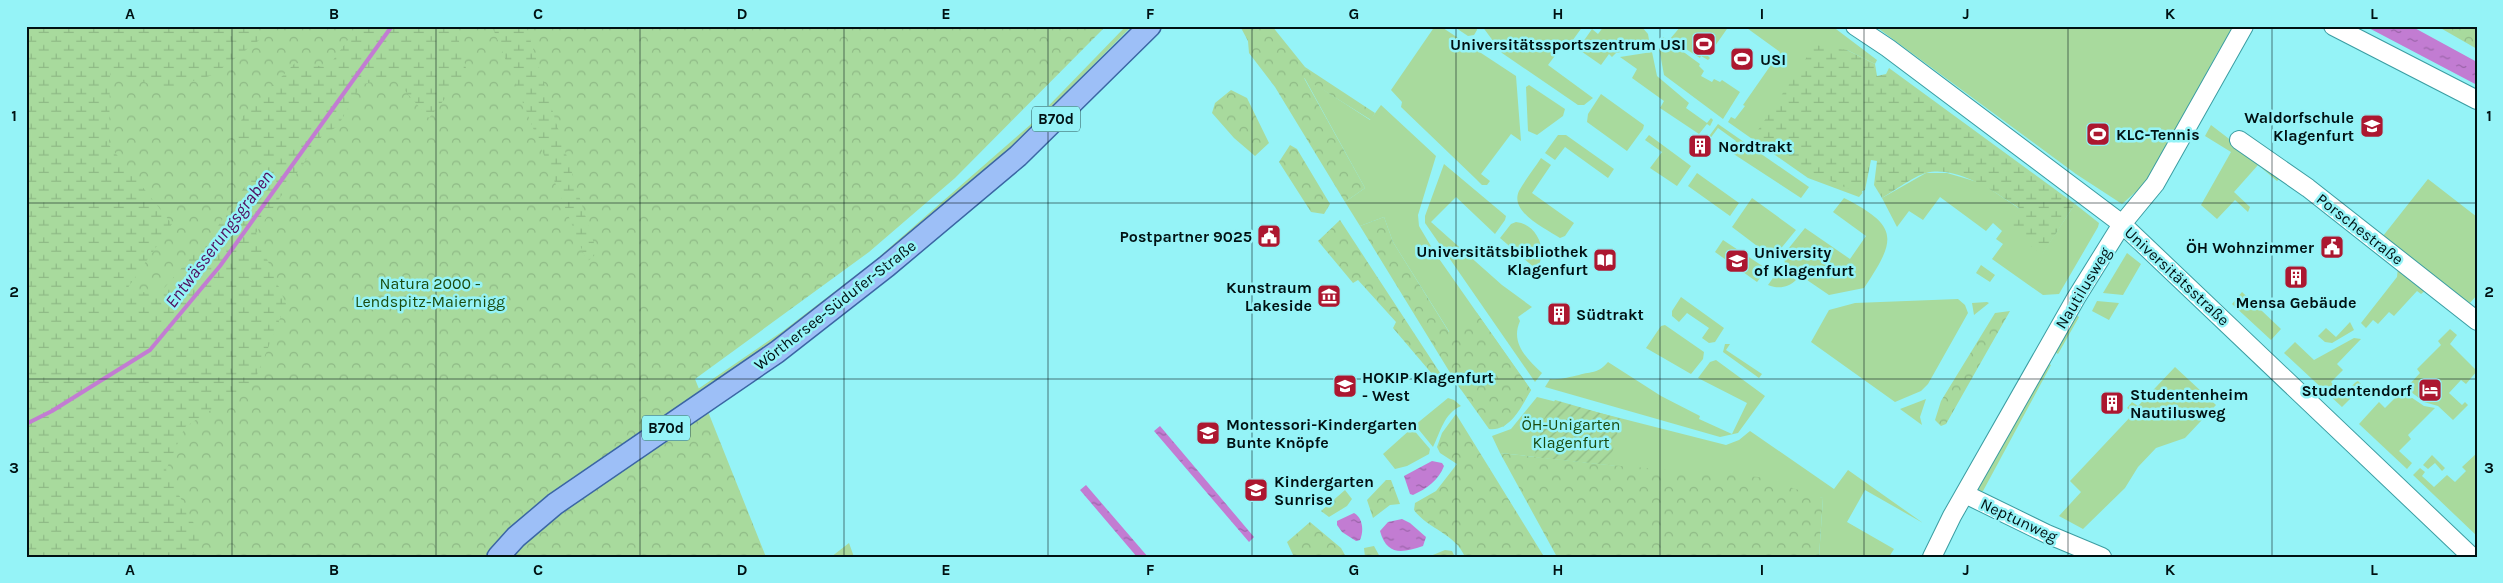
<svg xmlns="http://www.w3.org/2000/svg" width="2503" height="583" viewBox="0 0 2503 583" font-family="Karla,sans-serif">
  <defs>
    <pattern id="forest-crowns" width="20" height="18" patternUnits="userSpaceOnUse" patternTransform="scale(1.25)"><rect width="20" height="18" fill="#a8da9d"/><path d="M2 6a3 3 0 1 1 6 0M12 15a3 3 0 1 1 6 0" fill="none" stroke="#8fba86"/></pattern>
    <pattern id="wetland-marsh" width="20" height="14" patternUnits="userSpaceOnUse" patternTransform="scale(1.25)"><rect width="20" height="14" fill="#a8da9d"/><path d="M1 5h8M5 5V1M11 12h8M15 12V8" fill="none" stroke="#8fba86"/></pattern>
    <pattern id="garden-furrows" width="10" height="10" patternUnits="userSpaceOnUse" patternTransform="scale(1.25)"><rect width="10" height="10" fill="#a8da9d"/><path d="M-1 1l2-2M0 10L10 0M9 11l2-2" fill="none" stroke="#8fba86"/></pattern>
    <pattern id="water-ripples" width="26" height="14" patternUnits="userSpaceOnUse" patternTransform="scale(1.25)"><rect width="26" height="14" fill="#c27cd2"/><path d="M2 4q2-2 4 0t4 0M15 11q2-2 4 0t4 0" fill="none" stroke="#9b64a9"/></pattern>
  </defs>
  <rect width="100%" height="100%" fill="#95f3f7"/>
  <path fill="#a8da9d" d="M1126,26h6l-137,138 -210,172 -310,221 179,-138 129,-88 89,-68 158,-138z
    M1435,26h5l76,50 5,65 -10,-7 -30,40 9,7 -3,4h-5l-6,-6 -75,-72 1,-5 -11,-12z
    M1453,26h23l1,4 -3,5 -6,1z
    M1482,26h101l-13,18 -4,-3 -18,24 45,33 -9,7h-6l-76,-52z
    M1604,26h37l7,8 2,12 -34,7 -4,4 -3,-3 -8,11 -23,-16 14,-20 6,5z
    M1681,26h48l-21,30 2,2 -2,2 -7,-4 -1,2 -30,-19z
    M1744,26h88l45,34 -2,4 -28,-14 15,143 3,-3 -6,7 -51,-19 -80,-56 3,-5 4,2 10,-13 -2,-1 37,-53z
    M1875,26h359l-12,22h-2l-72,133 -26,23 -46,-30z
    M1663,37l37,27 -1,2 5,5 -3,5 11,6 2,-3 6,3 2,-2 18,12 -17,27 -59,-44 -5,-27z
    M1652,52l5,24 32,27 -3,5 21,15 4,-5 2,2 -3,6 -3,-2 -8,10 -39,-26 4,-7 -32,-23 5,-9 -17,-12z
    M1304,77l66,43 11,-15 55,51 -18,59 1,11 16,27 96,137 -15,24 -13,13 -33,-62 -77,-123 -9,-25 -24,9 -15,-24 20,-14z
    M1529,85l36,24 -2,7 -26,19 -9,-4 -2,-44z
    M1601,94l43,31 -1,4 -16,22 -40,-29 1,-8z
    M1718,124l91,63 -8,11 -72,-47 7,-10 -18,-13 -9,12 -2,-1z
    M2211,125l69,53 -3,3 -19,-16 -24,27 16,15 -2,5 -13,-12 -18,19 -16,-14 30,-53 -26,-16z
    M1558,135h8l48,34 -6,9 -43,-31 -10,13 -10,-7z
    M1649,135l42,31 -14,20 -27,-18 12,-16 -17,-12z
    M1541,158l10,7 -19,28 42,30 -9,13 -5,2c-14,-9 -51,-26 -41,-47 6,-11 15,-22 22,-33z
    M1444,164l62,52 -1,4 -10,14 -39,-37 -25,25 71,63 30,22 -14,10 2,4c-10,22 7,38 22,52l-7,9 -110,-159v-7z
    M1697,173l42,30 -9,13 -42,-30z
    M1926,173h21l34,10 39,26 22,45 33,-50 24,19 -1,4 -39,67 -16,1 -51,-36 11,-15 -7,-5 6,-8 -9,-8 -7,8 -46,-34 -17,23 -14,-9 -12,16 -15,-29z
    M2428,179l49,38v78l-8,9 -86,-68z
    M1752,198l44,32 -23,28 -41,-31z
    M1844,198c55,28 53,41 20,90l-35,7 -44,-30 -1,-11 21,-26 45,31 16,-23 -33,-24z
    M1516,222c22,2 33,31 20,47l-36,-31 11,-14z
    M1723,240l44,29 -10,13 -42,-30z
    M2127,253l14,11 -18,31 -20,-2z
    M1981,265l14,10 -5,7 -14,-9z
    M2398,267l28,23 -5,4 -4,-3 -23,25 -5,-4 -11,12 -5,-4 -7,8 -5,-5 36,-46z
    M1780,268l16,12c-8,8 -18,9 -28,5z
    M2242,292l39,37 -10,11 -39,-36z
    M1681,297l43,31 -9,14 -6,1 -7,-5 7,-10 -22,-15 -8,9 -7,-6v-5z
    M1958,299l7,6 3,8 -40,71 -7,7 -26,11 -84,-60 18,-32 26,-7z
    M2097,301l22,2 -10,17 -17,-9z
    M1972,303l15,-1 2,1 -15,12z
    M2074,313l5,4 -21,37 -5,-3z
    M2350,322l4,8 -22,13 -7,-1 -7,-6 8,-8 10,9z
    M1665,325l39,27 -1,7 -12,15 -45,-26 15,-22z
    M2450,329l7,6 -7,9 27,27 -11,13 -5,-4 -12,13 13,12 3,-3 3,3 -15,15 -15,-14 -14,-4 -18,-14 14,-15 -3,-4 24,-24 -3,-4z
    M2354,338l7,1 -24,25 6,6 -12,12 12,12 13,-12 2,-1 5,5 -21,21 -58,-54 11,-11 19,18z
    M1725,344h5l-4,6 36,24 -3,4 -36,-26z
    M1716,360l49,36 -27,37 -18,4 -175,-50 5,-8c12,1 18,-2 29,-4 13,-4 19,-1 29,-13l53,34 39,20 -1,3 33,15 15,-31 -49,-25 12,-16z
    M2045,361l6,4 -68,126 -4,2v-8z
    M2175,367l41,38 -31,33 -29,10 -18,19 -13,21 -42,41 -24,-13 22,-24 -11,-11 64,-68 -7,-5 5,-6 6,4z
    M2402,391l22,15 11,2 -27,27 3,4 -12,12 13,12 -5,6 -48,-45 20,-22 6,6z
    M1537,397l189,48 13,-5 11,-9 84,58 14,-19 75,53 -58,-33 -18,32 47,27 -5,8h-70l4,-59 -214,-33 -109,-12 -8,-17 19,-7z
    M1448,398l6,2 7,6c-17,7 -21,27 -28,41l-18,-22z
    M1926,399l-6,18 2,8 -22,-16z
    M1412,428l18,21 -1,5 -22,12 -12,3 -12,-15z
    M2477,453v83l-64,-61 7,-7 5,4 -3,4 12,11 13,-12 8,7 11,-11 -4,-4z
    M2432,455l13,13 -3,3 -7,-8 -7,6 -5,-4z
    M849,543l5,14h-23z"/>
  <path fill="url(#forest-crowns)" d="M26,26h1080l-151,152 -86,74 -174,127 71,178h-740z
    M1240,26h32l33,41 70,46 -4,7 -67,-42 61,110 -20,14 -70,-115 -26,-34 -1,-12z
    M2437,26h40v23z
    M1231,90l16,8 22,45 -14,13 -21,-18 -22,-25 3,-10z
    M1290,145l7,4 33,55 -6,10 -13,-2 -32,-50z
    M1384,217l9,25 56,90 28,-19 54,77c-9,16 -21,42 -42,39l-32,-45 -97,-158z
    M1340,220l108,165 -4,3 -51,-60 3,-6 -38,-42 -5,3 -35,-42z
    M2010,311l-64,113 -5,2 -6,-6 6,-19 54,-88z
    M1456,414l87,141 -2,2h-76c-9,-23 -37,-28 -51,-47l1,-7 21,-12 21,-27 -17,-11 -3,-6 5,-14z
    M1500,453l109,12 150,12 64,21 -4,59h-262z
    M1386,480h5l9,24 -10,1 -17,13 -6,-18z
    M1345,490l7,9 -5,7 -18,11 -8,-6z
    M1310,522l31,26 5,9h-52l-7,-15z
    M1374,546l6,11h-15l-1,-9z
    M1445,550l7,1 3,6h-27z"/>
  <path fill="url(#wetland-marsh)" d="M26,26h231l5,12 -49,37 -47,14 -56,-18 -1,74 63,79 -45,65 31,6 58,-66 46,-68 -27,-24 8,-21 52,-53 33,4 30,-41h56v2l5,-2h36l12,46 -38,46 -37,-42 -31,9 -23,41 -16,10 -66,97 30,71 -32,78 -69,45 -19,43 37,71 -13,16h-164z
    M492,26h34l71,227 -10,9z
    M1815,45l32,5 28,14 2,12 9,-2 3,-6 186,136 -33,51 -34,-29 11,-18c-23,-15 -62,-43 -93,-35 -12,3 -32,18 -44,25l-8,-13 3,-24 -6,-1 -6,30 -7,3 -45,-20 -61,-34z"/>
  <path fill="url(#garden-furrows)" d="M1555,400l66,19 -12,46 -75,-8 10,-38z"/>
  <path fill="url(#water-ripples)" d="M2365,26h46l66,36v23z
    M1160,426l94,111 -5,5 -95,-111z
    M1432,461l10,2 2,3c-5,14 -18,23 -31,29l-3,-1 -6,-18z
    M1086,485l62,72h-11l-57,-67z
    M1354,513c9,5 10,18 6,27l-4,1 -14,-9 -5,-7v-4z
    M1402,519l8,4 16,14 -3,9c-21,7 -36,10 -43,-15l8,-9z"/>
  <g fill="none" stroke-linecap="round" stroke-linejoin="round">
    <path stroke="#c27cd2" stroke-width="4" d="M26,424l26,-13 98,-61 70,-84 172,-240"/>
    <g stroke="#3b9da2" stroke-width="20">
      <path id="minor" d="M1855,26l33,22 234,176 350,333
        M2333,26l144,74
        M2239,140l69,48 169,133
        M1965,494l82,40 55,23
        M1932,557l20,-41 124,-218 46,-74 33,-40 89,-158"/>
    </g>
    <g stroke="#3b66a4" stroke-width="24">
      <path id="major" d="M498,557l18,-20 39,-33 222,-152 110,-86 131,-110 132,-130"/>
    </g>
    <use href="#minor" stroke="#fff" stroke-width="18"/>
    <use href="#major" stroke="#9dbff7" stroke-width="21"/>
  </g>
  <path fill="none" stroke="#001113" stroke-width="1" stroke-opacity="0.55" d="M232,26v531M436,26v531M640,26v531M844,26v531M1048,26v531M1252,26v531M1456,26v531M1660,26v531M1864,26v531M2068,26v531M2272,26v531M26,203h2451M26,379h2451"/>
  <defs>
    <g id="stadium-square" transform="scale(1.25)"><rect x="-9" y="-9" width="18" height="18" rx="4" fill="#ac1730" stroke="#95f3f7"/><path d="M0-5a6.5 5 0 1 0 0 10a6.5 5 0 1 0 0-10ZM-3.5-1.8h7v3.6h-7Z" fill="#fff"/></g>
    <g id="school-square" transform="scale(1.25)"><rect x="-9" y="-9" width="18" height="18" rx="4" fill="#ac1730" stroke="#95f3f7"/><path d="M0-5L7-2L0 1L-7-2ZM-4 1L0 2.5L4 1V4Q0 6-4 4Z" fill="#fff"/></g>
    <g id="building-square" transform="scale(1.25)"><rect x="-9" y="-9" width="18" height="18" rx="4" fill="#ac1730" stroke="#95f3f7"/><path d="M-4-6H4V6H1V3H-1V6H-4ZM-2.5-4.3h1.7v1.8h-1.7ZM.8-4.3h1.7v1.8H.8ZM-2.5-1h1.7V.8h-1.7ZM.8-1h1.7V.8H.8Z" fill="#fff"/></g>
    <g id="civic-square" transform="scale(1.25)"><rect x="-9" y="-9" width="18" height="18" rx="4" fill="#ac1730" stroke="#95f3f7"/><path d="M-.6-6.5H3V-4.5H.6V-3L4-1V1h2V6H-6V1h2V-1L-.6-3ZM-1.2 2.5V6h2.4V2.5Z" fill="#fff"/></g>
    <g id="library-square" transform="scale(1.25)"><rect x="-9" y="-9" width="18" height="18" rx="4" fill="#ac1730" stroke="#95f3f7"/><path d="M-6-4Q-3-5.5-.7-3.5V5Q-3 3-6 4ZM6-4Q3-5.5 .7-3.5V5Q3 3 6 4Z" fill="#fff"/></g>
    <g id="university-square" transform="scale(1.25)"><rect x="-9" y="-9" width="18" height="18" rx="4" fill="#ac1730" stroke="#95f3f7"/><path d="M0-5L7-2L0 1L-7-2ZM-4 1L0 2.5L4 1V4Q0 6-4 4Z" fill="#fff"/></g>
    <g id="museum-square" transform="scale(1.25)"><rect x="-9" y="-9" width="18" height="18" rx="4" fill="#ac1730" stroke="#95f3f7"/><path d="M0-6L6-3V-2H-6V-3ZM-5-1h2V3h-2ZM-1-1h2V3h-2ZM3-1h2V3H3ZM-6 4H6V6H-6Z" fill="#fff"/></g>
    <g id="hotel-square" transform="scale(1.25)"><rect x="-9" y="-9" width="18" height="18" rx="4" fill="#ac1730" stroke="#95f3f7"/><path d="M-6-4.5h1.5V1H6V5H4.5V3h-9V5H-6ZM-4 0a1.8 1.8 0 1 1 3.6 0ZM.5 0V-2.5h3Q6-2.5 6 0Z" fill="#fff"/></g>
  </defs>
  <g fill-rule="evenodd">
    <use href="#stadium-square" x="1704" y="44"/>
    <use href="#stadium-square" x="1742" y="59"/>
    <use href="#school-square" x="2372" y="126"/>
    <use href="#stadium-square" x="2098" y="134"/>
    <use href="#building-square" x="1700" y="146"/>
    <use href="#civic-square" x="1269" y="236"/>
    <use href="#civic-square" x="2332" y="247"/>
    <use href="#library-square" x="1605" y="260"/>
    <use href="#university-square" x="1737" y="261"/>
    <use href="#building-square" x="2296" y="277"/>
    <use href="#museum-square" x="1329" y="296"/>
    <use href="#building-square" x="1559" y="314"/>
    <use href="#school-square" x="1345" y="386"/>
    <use href="#hotel-square" x="2430" y="390"/>
    <use href="#building-square" x="2112" y="403"/>
    <use href="#school-square" x="1208" y="433"/>
    <use href="#school-square" x="1256" y="490"/>
  </g>
  <g text-anchor="middle" dominant-baseline="central" stroke-width="5" stroke-linejoin="round" paint-order="stroke">
    <g fill="#95f3f7" stroke="#2d5557" stroke-width="1">
      <rect x="1032" y="106.5" width="48" height="25" rx="4"/>
      <rect x="642" y="415.5" width="48" height="25" rx="4"/>
    </g>
    <g font-size="15" font-weight="bold" fill="#001113">
      <text x="1056" y="119">B70d</text>
      <text x="666" y="428">B70d</text>
    </g>
    <g font-size="16" font-weight="bold" fill="#001113" stroke="#95f3f7" text-anchor="start">
      <text x="1686" y="44" text-anchor="end">Universitätssportszentrum USI</text>
      <text x="1760" y="59">USI</text>
      <text x="2354" y="117" text-anchor="end">Waldorfschule<tspan x="2354" dy="18">Klagenfurt</tspan></text>
      <text x="2116" y="134">KLC-Tennis</text>
      <text x="1718" y="146">Nordtrakt</text>
      <text x="1252" y="236" text-anchor="end">Postpartner 9025</text>
      <text x="2314" y="247" text-anchor="end">ÖH Wohnzimmer</text>
      <text x="1588" y="251" text-anchor="end">Universitätsbibliothek<tspan x="1588" dy="18">Klagenfurt</tspan></text>
      <text x="1754" y="252">University<tspan x="1754" dy="18">of Klagenfurt</tspan></text>
      <text x="1312" y="287" text-anchor="end">Kunstraum<tspan x="1312" dy="18">Lakeside</tspan></text>
      <text x="2296" y="302" text-anchor="middle">Mensa Gebäude</text>
      <text x="1576" y="314">Südtrakt</text>
      <text x="1362" y="377">HOKIP Klagenfurt<tspan x="1362" dy="18">- West</tspan></text>
      <text x="2412" y="390" text-anchor="end">Studentendorf</text>
      <text x="2130" y="394">Studentenheim<tspan x="2130" dy="18">Nautilusweg</tspan></text>
      <text x="1226" y="424">Montessori-Kindergarten<tspan x="1226" dy="18">Bunte Knöpfe</tspan></text>
      <text x="1274" y="481">Kindergarten<tspan x="1274" dy="18">Sunrise</tspan></text>
    </g>
    <g font-size="16" fill="#001113" stroke="#95f3f7">
      <text transform="translate(2360 229) rotate(38)">Porschestraße</text>
      <text transform="translate(2177 276) rotate(43)">Universitätsstraße</text>
      <text transform="translate(2083 288) rotate(-59)">Nautilusweg</text>
      <text transform="translate(835 305) rotate(-38)">Wörthersee-Südufer-Straße</text>
      <text transform="translate(2019 520) rotate(25)">Neptunweg</text>
    </g>
    <g font-size="16" fill="#1a4b0e" stroke="#95f3f7">
      <text x="430" y="283">Natura 2000 -<tspan x="430" dy="18">Lendspitz-Maiernigg</tspan></text>
      <text x="1571" y="424">ÖH-Unigarten<tspan x="1571" dy="18">Klagenfurt</tspan></text>
    </g>
    <g font-size="18" font-style="italic" fill="#500d5e" stroke="#95f3f7">
      <text transform="translate(219 239) rotate(-53)">Entwässerungsgraben</text>
    </g>
  </g>
  <rect width="2503" height="583" fill="none" stroke="#95f3f7" stroke-width="55"/>
  <rect x="28" y="28" width="2448" height="528" fill="none" stroke="#001113" stroke-width="2"/>
  <g font-size="16" text-anchor="middle" font-weight="bold" fill="#001113">
    <text x="130" y="19">A</text>
    <text x="334" y="19">B</text>
    <text x="538" y="19">C</text>
    <text x="742" y="19">D</text>
    <text x="946" y="19">E</text>
    <text x="1150" y="19">F</text>
    <text x="1354" y="19">G</text>
    <text x="1558" y="19">H</text>
    <text x="1762" y="19">I</text>
    <text x="1966" y="19">J</text>
    <text x="2170" y="19">K</text>
    <text x="2374" y="19">L</text>
    <text x="14" y="121">1</text>
    <text x="2489" y="121">1</text>
    <text x="14" y="297">2</text>
    <text x="2489" y="297">2</text>
    <text x="14" y="473">3</text>
    <text x="2489" y="473">3</text>
    <text x="130" y="575">A</text>
    <text x="334" y="575">B</text>
    <text x="538" y="575">C</text>
    <text x="742" y="575">D</text>
    <text x="946" y="575">E</text>
    <text x="1150" y="575">F</text>
    <text x="1354" y="575">G</text>
    <text x="1558" y="575">H</text>
    <text x="1762" y="575">I</text>
    <text x="1966" y="575">J</text>
    <text x="2170" y="575">K</text>
    <text x="2374" y="575">L</text>
  </g>
</svg>
